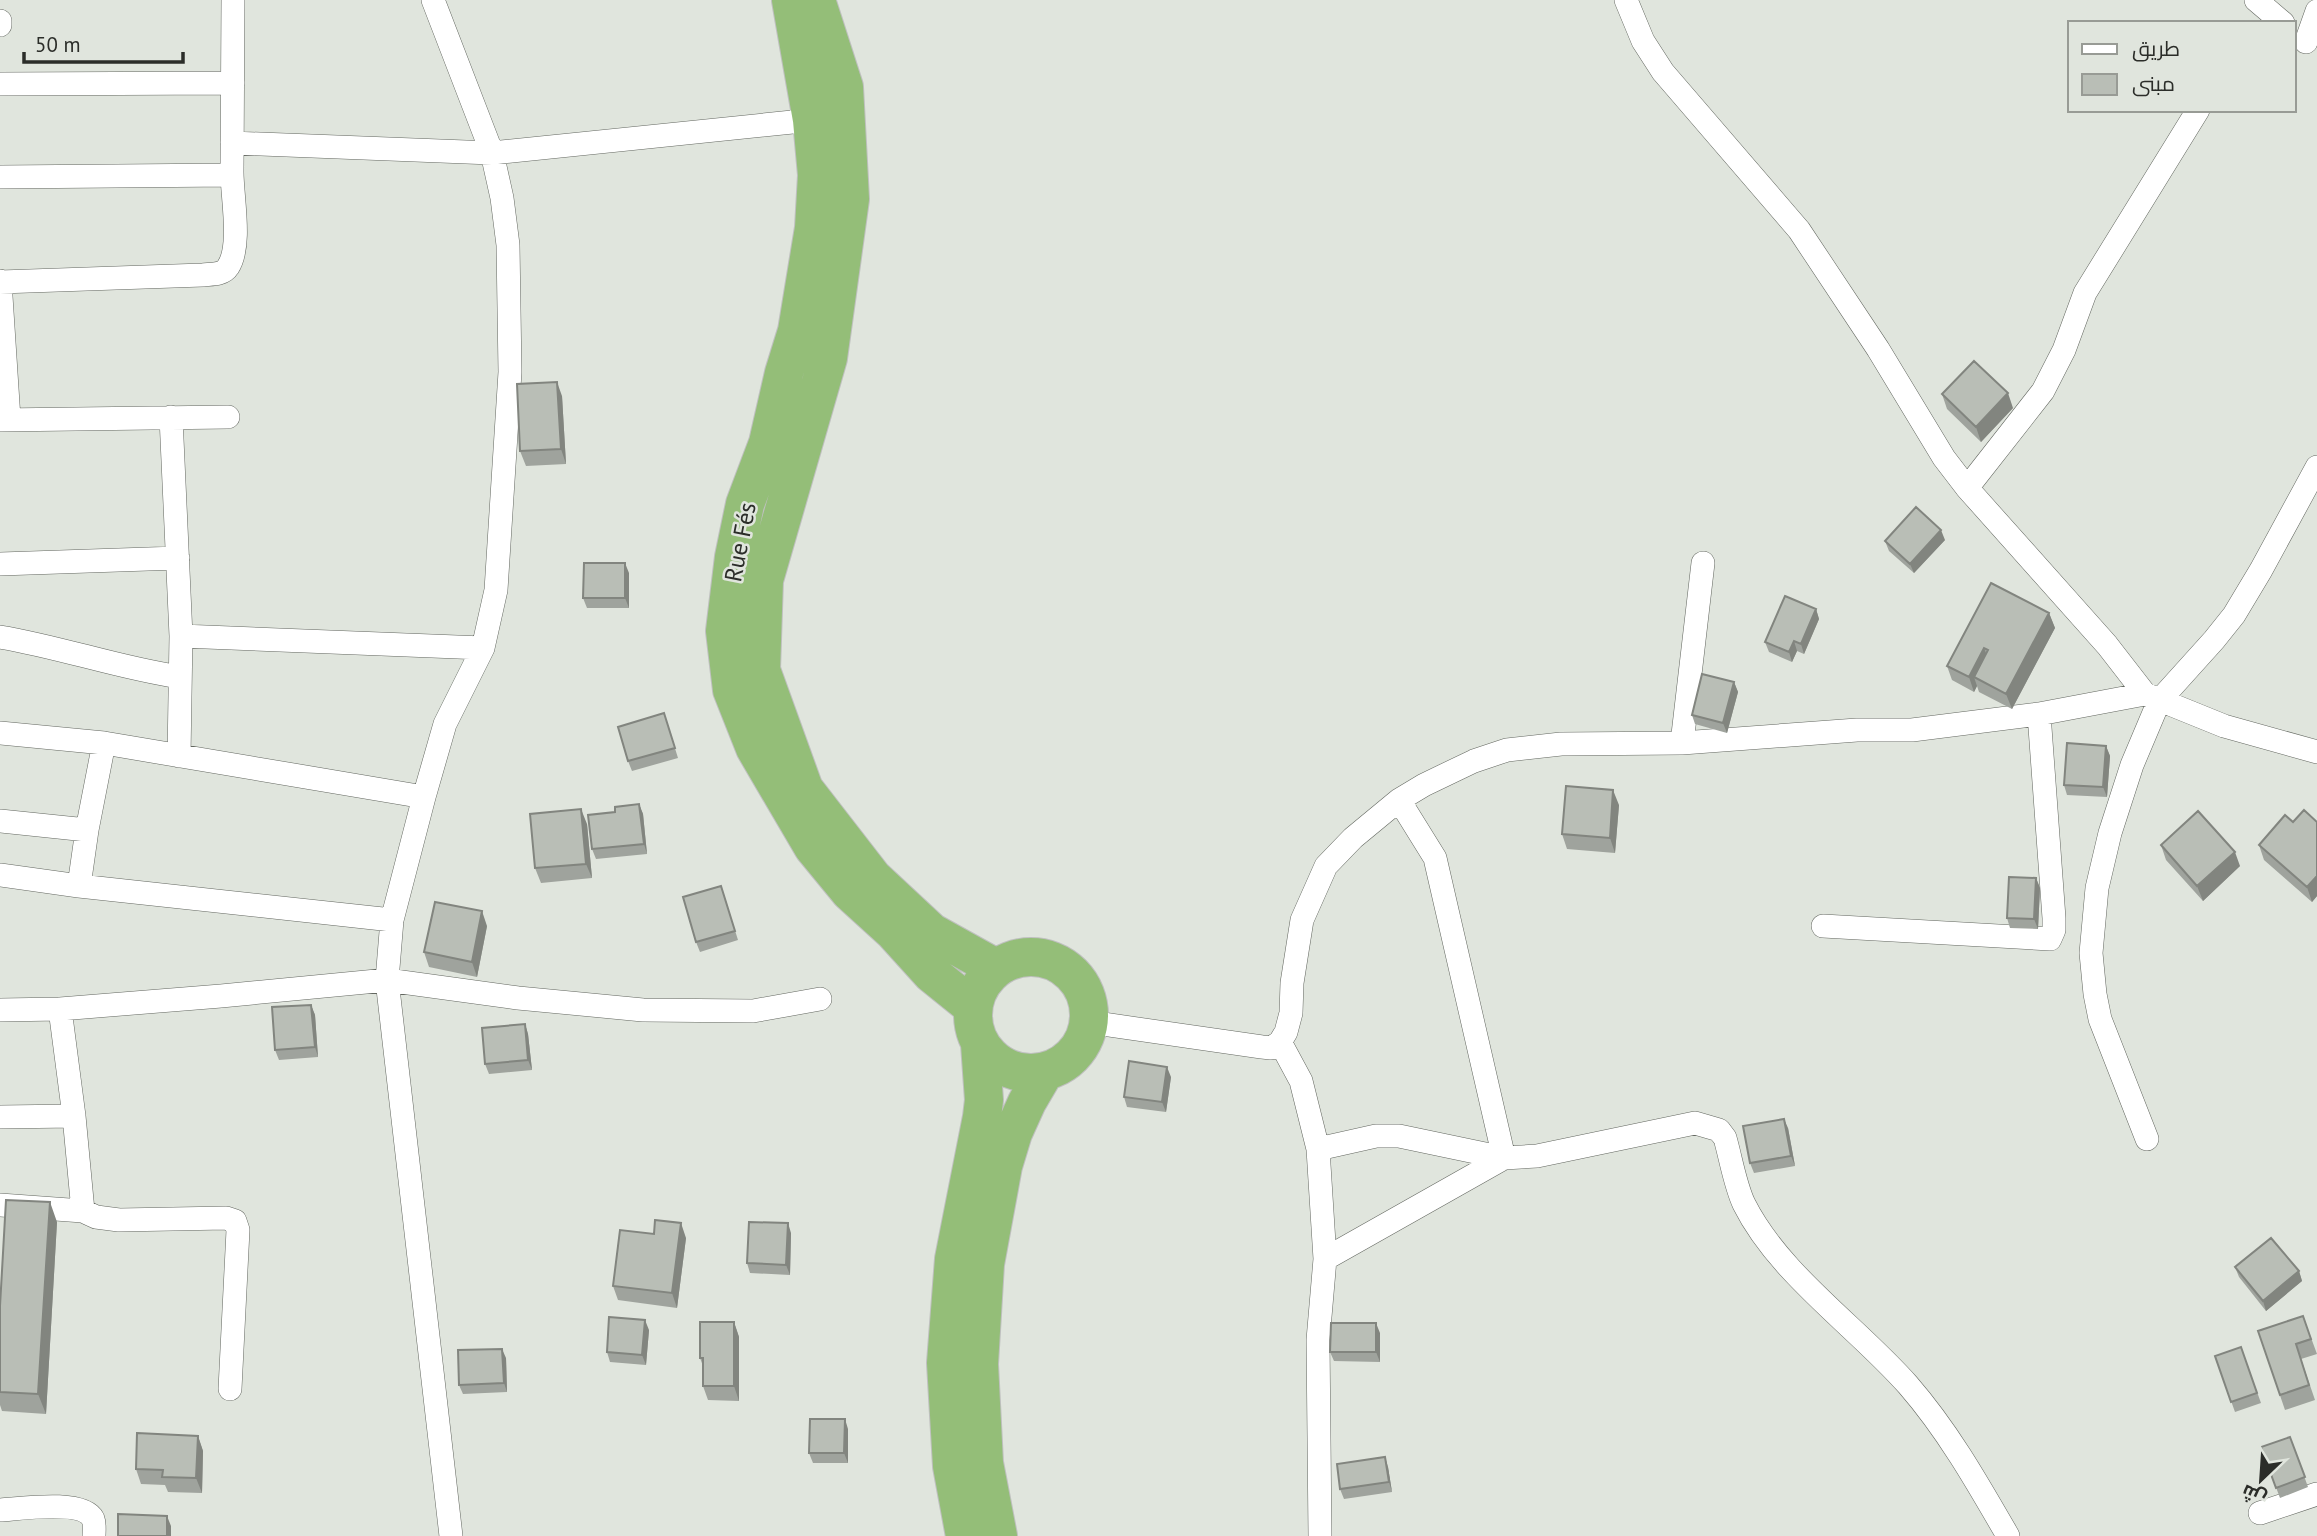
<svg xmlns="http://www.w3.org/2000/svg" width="2317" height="1536" viewBox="0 0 2317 1536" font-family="'PT Sans',Cairo,sans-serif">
  <rect width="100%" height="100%" fill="#e0e5dd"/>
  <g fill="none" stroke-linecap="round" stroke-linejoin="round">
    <g stroke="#636760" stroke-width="24">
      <path id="minor" d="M433,0l59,153 10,45 6,47 2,127 -14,218 -13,58 -38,76 -21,73 -32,123 -5,60 64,556
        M1626,0l17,41 20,31 136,158 79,119 66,109 23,30 140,157 38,49 79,32 93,26
        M2256,0l27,23
        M0,21v4
        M2306,42l11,-31
        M0,84l233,-1
        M232,143l260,10 320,-33
        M0,177l232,-2
        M0,281l9,138
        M0,282l203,-7c8,-1 20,0 25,-8 14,-21 4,-70 4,-95 0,-57 1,-115 1,-172
        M171,417l10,219
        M0,420l228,-3
        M1967,488l76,-97 21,-41 21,-57 113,-183
        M0,564l178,-6
        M0,637c61,10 118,31 180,40
        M0,733l104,10 320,54
        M1682,743l21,-180
        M179,756l2,-120 302,12
        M0,821l87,9
        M0,875l79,11 313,34
        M79,886l8,-56 17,-87
        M1823,926l227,13 4,-9v-12l-15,-204
        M60,1009l14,107 9,95
        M0,1010l60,-1 161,-13 166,-16 131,18 125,12 110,1 67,-12
        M1089,1022l173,25 9,1 9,-6 6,-10 5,-19 1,-30 10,-63 24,-54 27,-28 46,-38 25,-15 50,-24 33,-11 54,-6 121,-1 175,-13h55l127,-16 106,-20
        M1280,1042l21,39 17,68 7,110 -7,81 2,196
        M0,1117l74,-1
        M2147,1139l-47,-120 -5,-25 -4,-41 6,-65 13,-55 22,-68 27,-64 55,-61 20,-25 27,-45 56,-103
        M1318,1149l58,-13h23l105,22 33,-2 158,-33 24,7 6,8c6,21 10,47 19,66 35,70 113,123 164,181 40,46 70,99 100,151
        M0,1205l83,6 13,6 23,3 107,-2 9,3 3,9 -8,159
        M1325,1259l179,-101 -69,-300 -36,-58
        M0,1510c19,-1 83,-11 93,9 2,5 1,12 1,17
        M2260,1513l57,-19"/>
    </g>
    <g stroke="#bfc0bf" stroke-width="40">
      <path id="trunk" d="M791,0l21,120 5,55 -3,53 -17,103 -13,42 -16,70 -23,61 -11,53 -9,74 7,59 23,58 58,99 37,45 44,40 38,42 41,33
        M816,0l28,87 6,112 -22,159 -64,222 -3,90 43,119 69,89 58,54 65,36
        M973 1015a58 58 0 1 1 116 0a58 58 0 1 1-116 0Z
        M965,1536l-13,-70 -6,-103 8,-104 28,-142 2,-17 -4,-56
        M998,1536l-14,-73 -5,-99 6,-100 18,-98 10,-33 14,-31 17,-29"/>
    </g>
    <use href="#minor" stroke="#fff" stroke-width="23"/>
    <use href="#trunk" stroke="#94be78" stroke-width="38"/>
  </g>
  <path fill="#9fa39d" d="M1942,394l71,14 -32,34 -34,-33z
    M562,396l4,68 -40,2 -6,-15z
    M1945,540l-31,33 -25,-22 -4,-10z
    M629,573v35h-42l-4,-10z
    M1816,609l3,10 -15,35 -7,-3 -5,11 -23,-10 -4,-10z
    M2049,613l6,15 -43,81 -33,-17 -2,-6 -3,6 -22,-12 -5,-14z
    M1734,682l4,10 -11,41 -32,-9 -3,-9z
    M664,713l14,45 -46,13 -4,-10z
    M2106,746l4,10 -3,41 -40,-2 -3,-10z
    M639,804l4,10 4,40 -51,5 -4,-10z
    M1619,805l-4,48 -48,-4 -5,-15z
    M2293,822h24v74l-5,6 -48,-42 -5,-15z
    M587,824l5,54 -51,5 -6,-15z
    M2161,845l79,21 -37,35 -37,-41z
    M2036,878l4,10 -2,41 -28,-1 -3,-10z
    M721,886l17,54 -38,12 -4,-10z
    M487,926l-10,51 -48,-10 -5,-15z
    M311,1005l4,10 3,42 -39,3 -4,-10z
    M525,1024l3,10 4,36 -43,4 -4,-10z
    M1171,1077l-5,35 -39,-5 -3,-10z
    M1788,1128l7,38 -41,7 -4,-10z
    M57,1222l-11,192 -44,-3 -2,-6v-99z
    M791,1233l-1,42 -40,-2 -3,-10z
    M654,1234l32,4 -9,70 -59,-8 -5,-14z
    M2235,1267l64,4 3,10 -36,30 -27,-34z
    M2303,1316l14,38 -16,5 14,41 -30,10 -27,-79z
    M734,1322l5,15v64l-31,-1 -5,-14v-20l-3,-8z
    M649,1330l-3,35 -36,-3 -3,-10z
    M1380,1333v29l-46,-1 -4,-9z
    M2241,1347l20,56 -26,9 -20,-56z
    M506,1358l1,34 -44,2 -4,-9z
    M848,1429v34h-35l-4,-10z
    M198,1436l5,15 -1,42 -34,-1 -3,-7 -24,-1 -5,-15z
    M2290,1437l18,50 -28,11 -19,-51z
    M1388,1467l4,25 -48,7 -4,-10z"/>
  <path fill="#82857f" d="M557,382l5,14 4,68 -5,-15z
    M2008,393l5,15 -32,34 -5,-15z
    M1941,530l4,10 -31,33 -4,-9z
    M625,563l4,10v35l-4,-10z
    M1816,609l3,10 -15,35 -3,-10z
    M2049,613l6,15 -43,81 -6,-15z
    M1794,641l3,10 -5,11 -3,-10z
    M1984,648l6,15 -16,14 3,9 -3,6 -5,-15z
    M1734,682l4,10 -11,41 -4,-10z
    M2106,746l4,10 -3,41 -4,-10z
    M1613,790l6,15 -4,48 -5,-15z
    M639,804l4,10 4,40 -3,-10z
    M581,809l6,15 5,54 -6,-14z
    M2235,852l5,14 -37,35 -6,-15z
    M2317,876v20l-5,6 -5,-15z
    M2036,878l4,10 -2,41 -4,-10z
    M482,911l5,15 -10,51 -5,-15z
    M311,1005l4,10 3,42 -3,-10z
    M525,1024l3,10 4,36 -4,-10z
    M1167,1067l4,10 -5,35 -4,-10z
    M1784,1119l4,9 7,38 -4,-10z
    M50,1202l7,20 -11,192 -8,-20z
    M681,1223l5,15 -9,70 -5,-15z
    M788,1223l3,10 -1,42 -4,-10z
    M2299,1271l3,10 -36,30 -3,-10z
    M645,1320l4,10 -3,35 -4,-10z
    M734,1322l5,15v64l-5,-15z
    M1376,1323l4,10v29l-4,-10z
    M502,1349l4,9 1,34 -3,-9z
    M845,1419l3,10v34l-4,-10z
    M198,1436l5,15 -1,42 -6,-15z
    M1385,1457l3,10 4,25 -3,-10z
    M167,1516l4,10v10h-4z"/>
  <path fill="#b9beb6" stroke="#82857f" stroke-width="2" d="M1974,361l34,32 -32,34 -34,-33z
    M557,382l4,67 -41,2 -3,-67z
    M1916,507l25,23 -31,34 -25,-23z
    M584,563h41v35h-42z
    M1991,583l58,30 -43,81 -32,-17 14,-27 -4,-2 -15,29 -22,-11z
    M1785,596l31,13 -15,35 -7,-3 -5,11 -24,-10z
    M1702,674l32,8 -11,41 -31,-8z
    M664,713l11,35 -47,13 -10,-34z
    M2067,743l39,3 -3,41 -39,-2z
    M1566,786l47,4 -3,48 -48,-4z
    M639,804l5,40 -52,5 -4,-34 27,-3v-5z
    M581,809l5,55 -51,4 -5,-54z
    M2304,810l13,12v54l-10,11 -48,-42 26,-30 8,7z
    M2198,811l37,41 -38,34 -36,-41z
    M2009,877l27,1 -2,41 -27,-1z
    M721,886l14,45 -39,11 -13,-45z
    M435,902l47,9 -10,51 -48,-10z
    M311,1005l4,42 -40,3 -3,-43z
    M525,1024l3,36 -43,4 -3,-36z
    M1129,1061l38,6 -5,35 -38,-5z
    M1784,1119l7,37 -41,7 -7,-37z
    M6,1200l44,2 -12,192 -38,-2v-86z
    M655,1220l26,3 -9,70 -59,-7 7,-56 34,4z
    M749,1222l39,1 -2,42 -39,-2z
    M2271,1238l28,33 -36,30 -28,-34z
    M2303,1316l8,23 -15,5 13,41 -29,10 -22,-64z
    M609,1317l36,3 -3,35 -35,-3z
    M700,1322h34v64h-31v-28h-3z
    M1331,1323h45v29h-46z
    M2241,1347l16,46 -26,9 -16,-46z
    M502,1349l2,34 -45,2 -1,-35z
    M810,1419h35l-1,34h-35z
    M137,1433l61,3 -2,42 -34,-1 1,-7 -27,-1z
    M2290,1437l15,40 -29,11 -15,-41z
    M1385,1457l4,25 -49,7 -3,-25z
    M118,1514l49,2v20h-49z"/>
  <g text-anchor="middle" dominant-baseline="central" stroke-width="5" stroke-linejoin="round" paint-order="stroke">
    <g font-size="24" fill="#2b2d29" stroke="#e0e5dd">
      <text transform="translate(740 542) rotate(-79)">Rue Fés</text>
    </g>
  </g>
  <rect x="2068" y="21" width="228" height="91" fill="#e0e5dd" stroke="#989b95" stroke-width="2"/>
  <rect x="2082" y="44" width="35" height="10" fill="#ffffff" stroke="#989b95" stroke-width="2"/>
  <text x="2132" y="56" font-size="21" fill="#2b2d29">طريق</text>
  <rect x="2082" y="74" width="35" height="21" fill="#b9beb6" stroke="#989b95" stroke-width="2"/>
  <text x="2132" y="91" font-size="21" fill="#2b2d29">مبنى</text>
  <g transform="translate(2261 1480) rotate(205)" stroke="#e0e5dd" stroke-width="5" paint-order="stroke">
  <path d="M0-5L12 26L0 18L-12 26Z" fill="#2b2d29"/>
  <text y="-10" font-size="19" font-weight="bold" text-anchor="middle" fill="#2b2d29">ش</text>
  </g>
  <path d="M24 52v10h159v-10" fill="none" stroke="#2b2d29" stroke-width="3.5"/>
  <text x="35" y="52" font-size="21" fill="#2b2d29" stroke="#e0e5dd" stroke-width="5" paint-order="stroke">50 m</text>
</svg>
